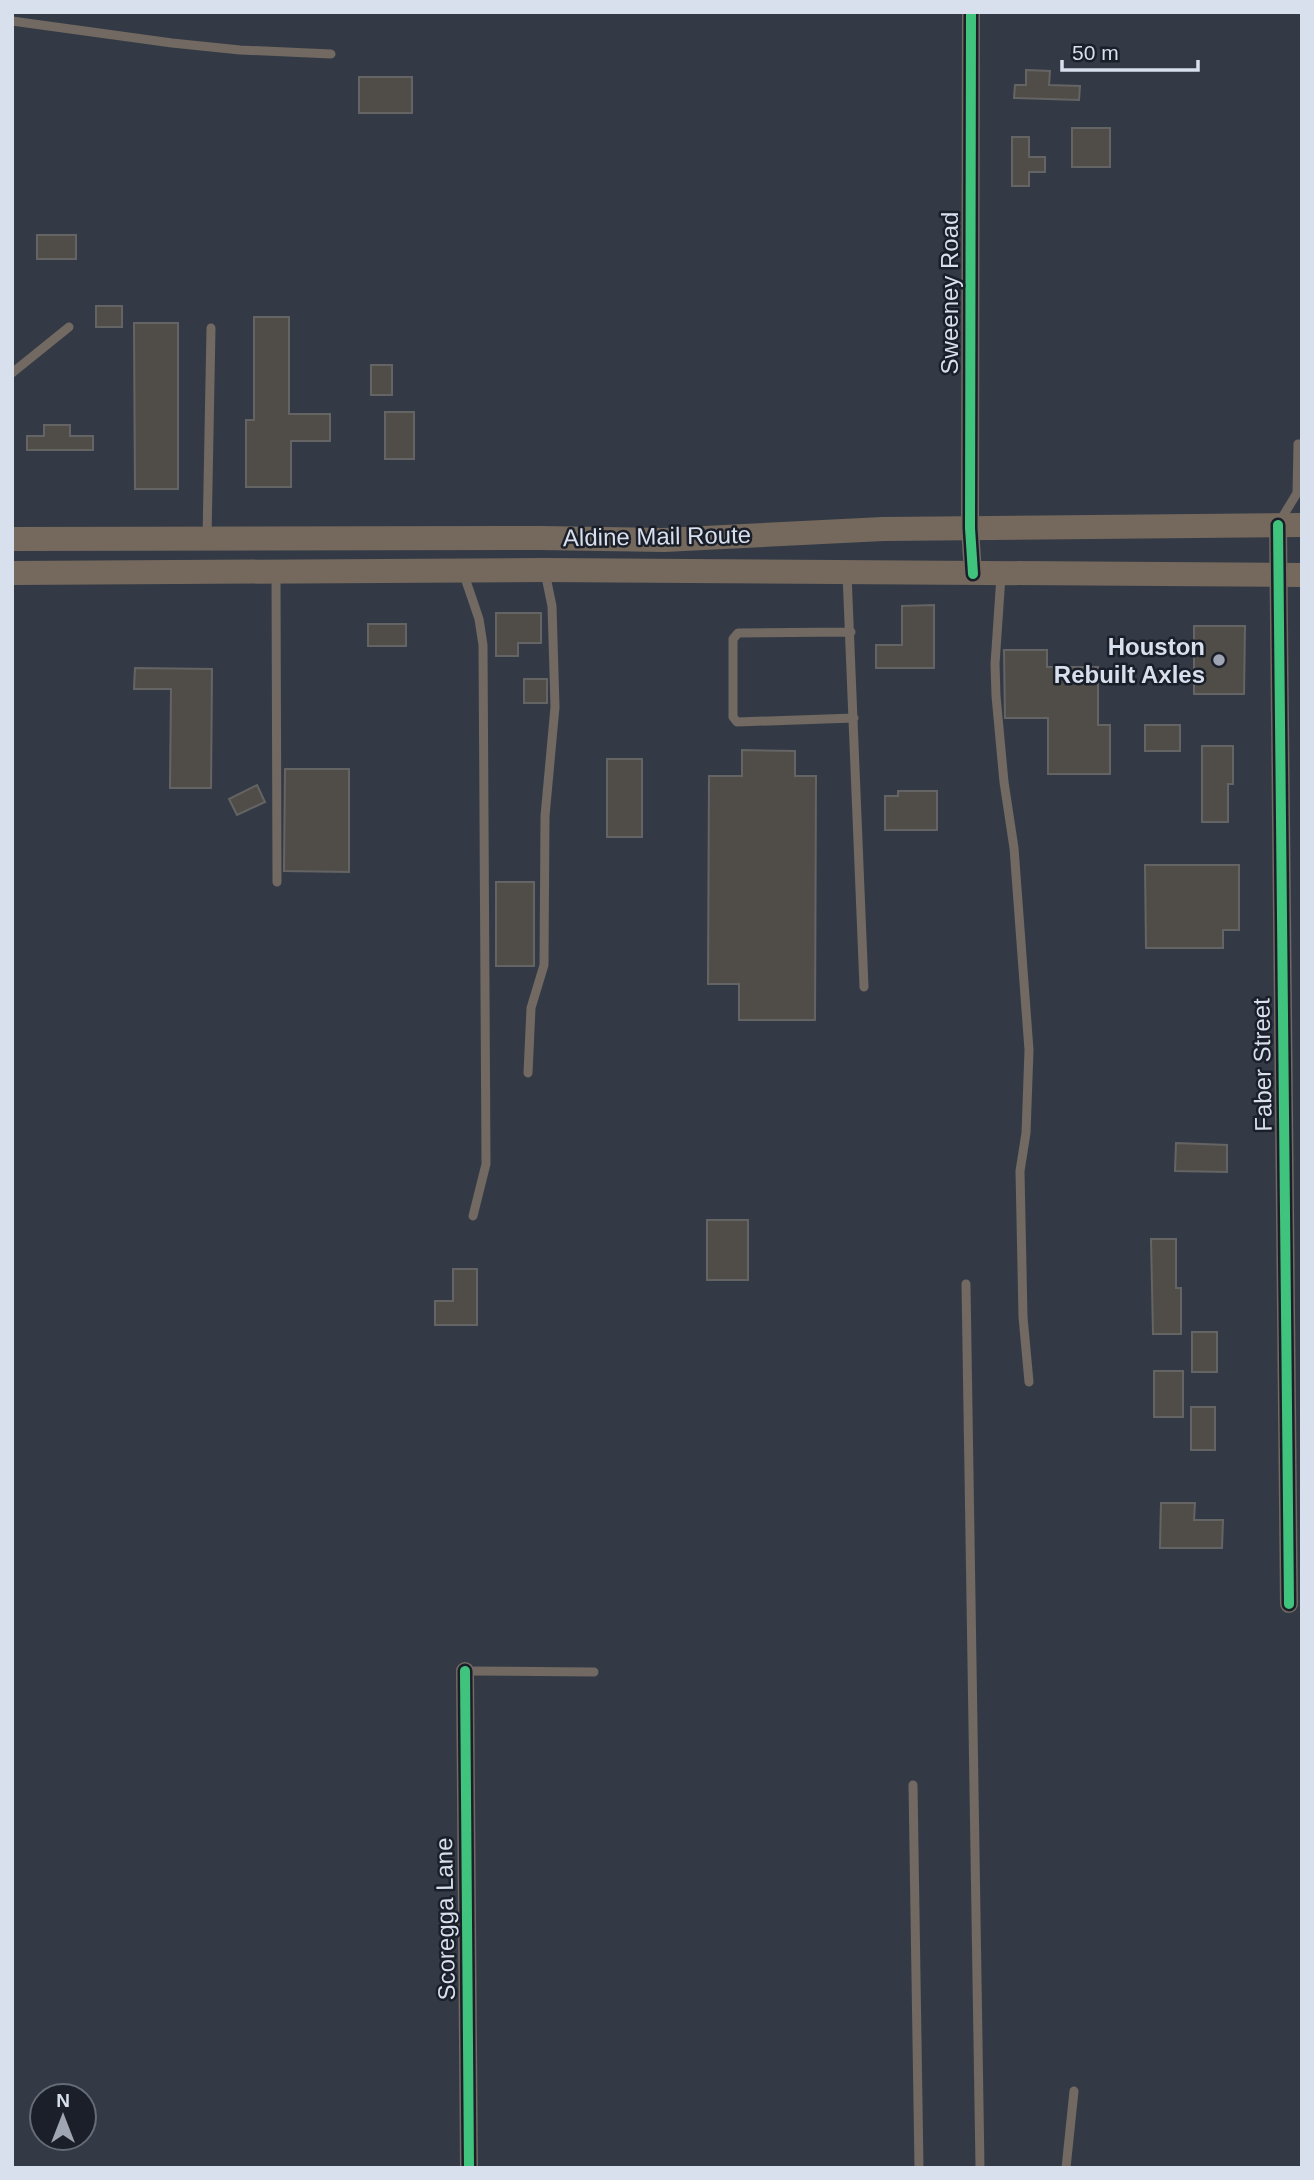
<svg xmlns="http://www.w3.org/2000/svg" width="1314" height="2180" viewBox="0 0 1314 2180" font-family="Arial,sans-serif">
  <rect width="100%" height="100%" fill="#343a45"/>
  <path fill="#504d49" stroke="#646464" stroke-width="2" d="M1026,70l24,1 -1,14 31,1 -1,14 -65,-2 1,-13h11z
    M359,77h53v36h-53z
    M1072,128h38v39h-38z
    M1012,137h17v20h16v15h-16v14h-17z
    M37,235h39v24h-39z
    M96,306h26v21h-26z
    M254,317h35v97h41v27h-39v46h-45v-67h8z
    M134,323h44v166h-43z
    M371,365h21v30h-21z
    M385,412h29v47h-29z
    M44,425h26v11h23v14h-66v-14h17z
    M934,605v63h-58v-23h26v-39z
    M496,613h45v30h-23v13h-22z
    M368,624h38v22h-38z
    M1194,626h51l-1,68h-50z
    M1004,650h43v17h51v58h12v49h-62v-56h-43z
    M135,668l77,1 -1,119h-41l1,-99h-37z
    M524,679h23v24h-23z
    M1145,725h35v26h-35z
    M1202,746h31v38h-5v38h-26z
    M742,750l53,1v25h21l-1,244h-76v-36h-31l1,-208h33z
    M607,759h35v78h-35z
    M285,769h64v103l-65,-1z
    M257,785l8,17 -28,13 -8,-16z
    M898,791h39v39h-52v-34h13z
    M1145,865h94v65h-16v18h-77z
    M496,882h38v84h-38z
    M1176,1143l51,2v27l-52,-1z
    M707,1220h41v60h-41z
    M1151,1239h25v49h5v46h-28z
    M453,1269h24v56h-42v-24h18z
    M1192,1332h25v40h-25z
    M1154,1371h29v46h-29z
    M1191,1407h24v43h-24z
    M1161,1503h34l-1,17h29l-1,28h-62z"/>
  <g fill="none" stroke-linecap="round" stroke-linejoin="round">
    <path stroke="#716962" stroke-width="9" d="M12,21l160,22 68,7 91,4
      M12,373l57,-46
      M1280,521l17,-28 1,-49h4
      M207,538l4,-210
      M276,572l1,310
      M463,572l16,47 4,26 3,519 -13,52
      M847,574l17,413
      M1001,576l-6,88 1,32 8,86 10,66 15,202 -3,83 -6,38 3,146 6,65
      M851,632l-113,1 -5,6v78l4,5 117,-4
      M528,1073l3,-65 13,-43 1,-149 10,-109 -3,-101 -7,-34
      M966,1284l14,884
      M465,1671l129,1
      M913,1785l6,383
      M1066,2168l8,-77"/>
    <path stroke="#716962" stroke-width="18" d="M971,12l-1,516 3,46
      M1278,525l11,1079
      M465,1671l4,497"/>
    <path stroke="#75695e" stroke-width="24" d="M12,539l529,-1 123,2 219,-11 419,-4
      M12,573l532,-3 758,5"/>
    <g stroke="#1a1f29" stroke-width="15">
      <path id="cycleway" d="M971,12l-1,516 3,46
        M1278,525l11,1079
        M465,1671l4,497"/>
    </g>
    <use href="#cycleway" stroke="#40c37c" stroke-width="10"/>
  </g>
  <circle fill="#9fa5b2" stroke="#1a1f29" stroke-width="2.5" cx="1219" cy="660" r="7"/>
  <g text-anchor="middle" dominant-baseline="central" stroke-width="5" stroke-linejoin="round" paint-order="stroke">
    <g font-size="24" fill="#d8dfed" stroke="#1a1f29">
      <text transform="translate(949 293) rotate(-90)">Sweeney Road</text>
      <text transform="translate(657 536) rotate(-1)">Aldine Mail Route</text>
      <text transform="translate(1262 1065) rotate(-91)">Faber Street</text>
      <text transform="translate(445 1919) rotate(-91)">Scoregga Lane</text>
    </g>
    <g font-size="24" font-weight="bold" fill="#d8dfed" stroke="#1a1f29" text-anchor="end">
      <text x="1205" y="646">Houston<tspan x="1205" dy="28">Rebuilt Axles</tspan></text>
    </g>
  </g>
  <rect width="1314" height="2180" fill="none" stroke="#d8dfed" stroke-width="28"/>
  <g transform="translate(63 2117)"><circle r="33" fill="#1a1f29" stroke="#666c77" stroke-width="2"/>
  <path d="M0-5L12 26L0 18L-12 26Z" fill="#9fa5b2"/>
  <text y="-10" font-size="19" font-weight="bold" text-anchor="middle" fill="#d8dfed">N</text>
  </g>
  <path d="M1062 60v10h136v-10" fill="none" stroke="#d8dfed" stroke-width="3.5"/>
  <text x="1072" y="60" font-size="21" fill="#d8dfed" stroke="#1a1f29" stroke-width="5" paint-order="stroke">50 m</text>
</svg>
